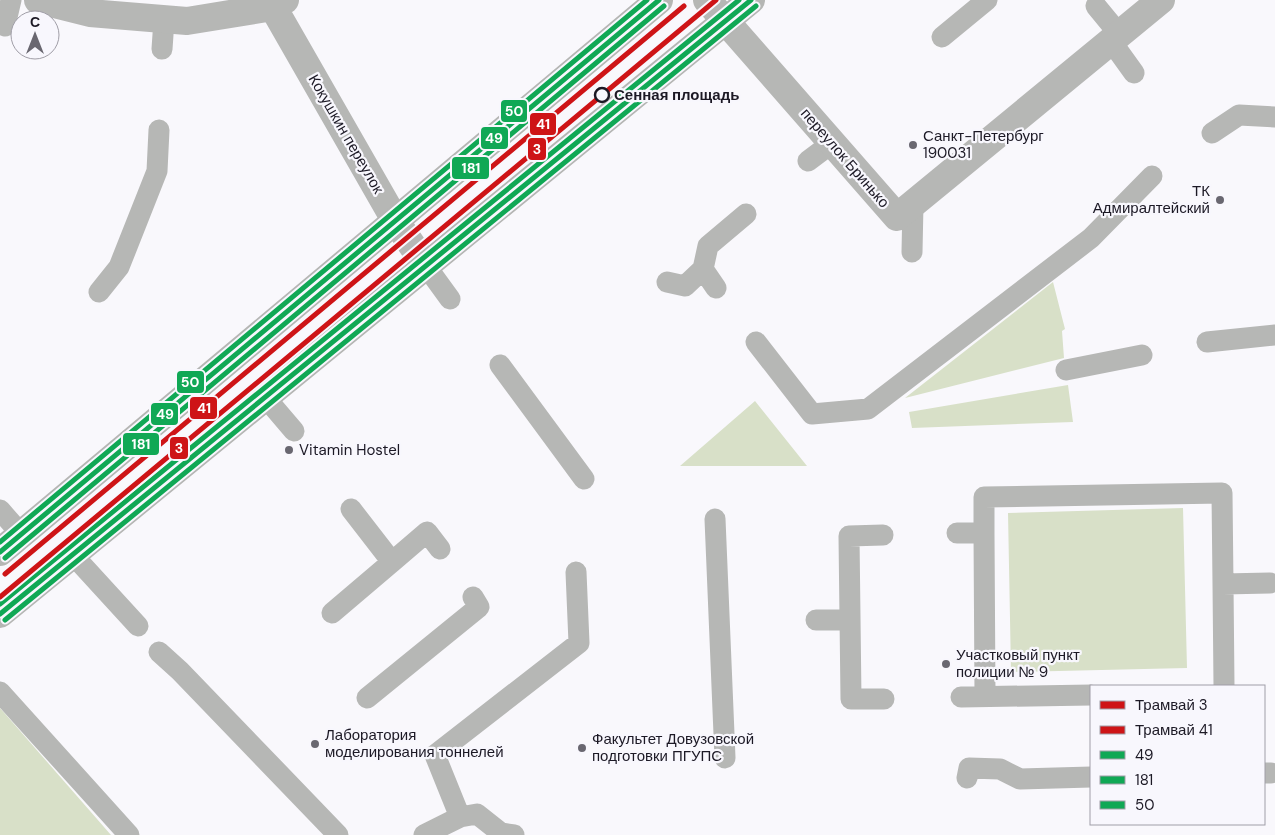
<svg xmlns="http://www.w3.org/2000/svg" width="1275" height="835" viewBox="0 0 1275 835" font-family="'DM Sans',sans-serif">
  <rect width="100%" height="100%" fill="#f9f8fc"/>
  <path fill="#d8e0c8" d="M1053,282l12,47 -3,2 2,27 -159,40z
    M1068,385l5,37 -161,6 -3,-16z
    M755,401l52,65h-127z
    M1183,508l4,160 -176,4 -3,-159z
    M0,708l111,127h-111z"/>
  <g fill="none" stroke-linecap="round" stroke-linejoin="round">
    <path stroke="#b6b7b5" stroke-width="21" d="M1096,6l23,28
      M5,26l6,-26
      M942,37l45,-37
      M1111,41l23,32
      M162,49l2,-29
      M1212,133l27,-18 36,2
      M808,161l24,-18
      M912,252l1,-48
      M426,266l24,33
      M667,282l18,4 18,-17
      M716,288l-13,-19 5,-23 38,-32
      M99,292l20,-25 38,-96 2,-41
      M756,342l56,72 56,-5 223,-171 61,-62
      M1207,342l68,-7
      M500,365l84,114
      M1066,370l76,-15
      M265,397l29,34
      M351,509l41,53 35,-30 13,17
      M0,510l21,24
      M715,519l10,239
      M957,533h27v-36l238,-4 1,91 47,-1
      M984,533l1,163
      M883,535l-34,1 2,163h33
      M73,555l65,71
      M1223,584l1,102
      M332,613l60,-51
      M816,620h34
      M159,652l21,19 158,164
      M0,692l129,143
      M961,697l130,-2
      M367,698l112,-91 -6,-10
      M1264,773h7
      M967,778l2,-10 31,1 20,10 71,-2
      M460,817l-25,-62 144,-112 -3,-71
      M424,835l36,-18 17,-3 24,19 13,2"/>
    <path stroke="#b6b7b5" stroke-width="28" d="M38,0l52,13 97,8 86,-14 12,-7
      M269,0l126,220 31,46
      M707,0l190,217 264,-217"/>
    <path stroke="#b5b6b4" stroke-width="28" d="M0,552l659,-552
      M0,614l751,-614"/>
    <g stroke="#f8f7fd" stroke-width="9">
      <path id="bus-1" d="M0,552l659,-552
        M0,614l751,-614"/>
    </g>
    <g stroke="#f8f7fd" stroke-width="9">
      <path id="bus-2" d="M5,558l659,-552
        M5,620l751,-614"/>
    </g>
    <g stroke="#f8f7fd" stroke-width="9">
      <path id="bus-3" d="M0,542l647,-542
        M0,604l739,-604"/>
    </g>
    <use href="#bus-1" stroke="#10a855" stroke-width="5"/>
    <use href="#bus-2" stroke="#10a855" stroke-width="5"/>
    <use href="#bus-3" stroke="#10a855" stroke-width="5"/>
    <g stroke="#f8f7fd" stroke-width="9">
      <path id="tram-1" d="M0,597l716,-597"/>
    </g>
    <g stroke="#f8f7fd" stroke-width="9">
      <path id="tram-2" d="M5,574l679,-568"/>
    </g>
    <use href="#tram-1" stroke="#ce1417" stroke-width="5"/>
    <use href="#tram-2" stroke="#ce1417" stroke-width="5"/>
  </g>
  <circle fill="#f8f7fd" stroke="#1c1925" stroke-width="2.5" cx="602" cy="95" r="7"/>
  <g fill="#696770" stroke="#f8f7fd" stroke-width="2">
    <circle cx="913" cy="145" r="5"/>
    <circle cx="1220" cy="200" r="5"/>
    <circle cx="289" cy="450" r="5"/>
    <circle cx="946" cy="664" r="5"/>
    <circle cx="315" cy="744" r="5"/>
    <circle cx="582" cy="748" r="5"/>
  </g>
  <g text-anchor="middle" dominant-baseline="central" stroke-width="4.5" stroke-linejoin="round" paint-order="stroke">
    <g font-size="15" font-weight="bold" fill="#1c1925" stroke="#f8f7fd" text-anchor="start">
      <text x="614" y="95">Сенная площадь</text>
    </g>
    <g font-size="15" fill="#1c1925" stroke="#f8f7fd">
      <text transform="translate(346 134) rotate(60)">Кокушкин переулок</text>
      <text transform="translate(845 158) rotate(49)">переулок Бринько</text>
    </g>
    <g font-size="15" fill="#1c1925" stroke="#f8f7fd" text-anchor="start">
      <text x="923" y="136">Санкт-Петербург<tspan x="923" dy="17">190031</tspan></text>
      <text x="1210" y="191" text-anchor="end">ТК<tspan x="1210" dy="17">Адмиралтейский</tspan></text>
      <text x="299" y="450">Vitamin Hostel</text>
      <text x="956" y="655">Участковый пункт<tspan x="956" dy="17">полиции № 9</tspan></text>
      <text x="325" y="735">Лаборатория<tspan x="325" dy="17">моделирования тоннелей</tspan></text>
      <text x="592" y="739">Факультет Довузовской<tspan x="592" dy="17">подготовки ПГУПС</tspan></text>
    </g>
  </g>
  <g stroke="#f8f7fd" stroke-width="2">
    <rect x="500" y="99" width="28" height="24" rx="5" fill="#10a855"/>
    <rect x="529" y="112" width="28" height="24" rx="5" fill="#ce1417"/>
    <rect x="480" y="126" width="29" height="24" rx="5" fill="#10a855"/>
    <rect x="527" y="137" width="20" height="24" rx="5" fill="#ce1417"/>
    <rect x="451" y="156" width="39" height="24" rx="5" fill="#10a855"/>
    <rect x="176" y="370" width="29" height="24" rx="5" fill="#10a855"/>
    <rect x="189" y="396" width="29" height="24" rx="5" fill="#ce1417"/>
    <rect x="150" y="402" width="29" height="24" rx="5" fill="#10a855"/>
    <rect x="122" y="432" width="38" height="24" rx="5" fill="#10a855"/>
    <rect x="169" y="436" width="20" height="24" rx="5" fill="#ce1417"/>
  </g>
  <g font-size="14" text-anchor="middle" font-weight="bold" fill="#fff">
    <text x="514" y="116">50</text>
    <text x="543" y="129">41</text>
    <text x="494" y="143">49</text>
    <text x="537" y="154">3</text>
    <text x="471" y="173">181</text>
    <text x="190" y="387">50</text>
    <text x="204" y="413">41</text>
    <text x="165" y="419">49</text>
    <text x="141" y="449">181</text>
    <text x="179" y="453">3</text>
  </g>
  <rect x="1090" y="685" width="175" height="140" fill="#f8f7fd" stroke="#a09ea7"/>
  <rect x="1100" y="701" width="25" height="8" fill="#ce1417" stroke="#a09ea7"/>
  <text x="1135" y="710" font-size="15" fill="#1c1925">Трамвай 3</text>
  <rect x="1100" y="726" width="25" height="8" fill="#ce1417" stroke="#a09ea7"/>
  <text x="1135" y="735" font-size="15" fill="#1c1925">Трамвай 41</text>
  <rect x="1100" y="751" width="25" height="8" fill="#10a855" stroke="#a09ea7"/>
  <text x="1135" y="760" font-size="15" fill="#1c1925">49</text>
  <rect x="1100" y="776" width="25" height="8" fill="#10a855" stroke="#a09ea7"/>
  <text x="1135" y="785" font-size="15" fill="#1c1925">181</text>
  <rect x="1100" y="801" width="25" height="8" fill="#10a855" stroke="#a09ea7"/>
  <text x="1135" y="810" font-size="15" fill="#1c1925">50</text>
  <g transform="translate(35 35)"><circle r="24" fill="#f8f7fd" stroke="#a09ea7"/>
  <path d="M0-4L9 19L0 12L-9 19Z" fill="#696770"/>
  <text y="-8" font-size="14" font-weight="bold" text-anchor="middle" fill="#1c1925">С</text>
  </g>
</svg>
